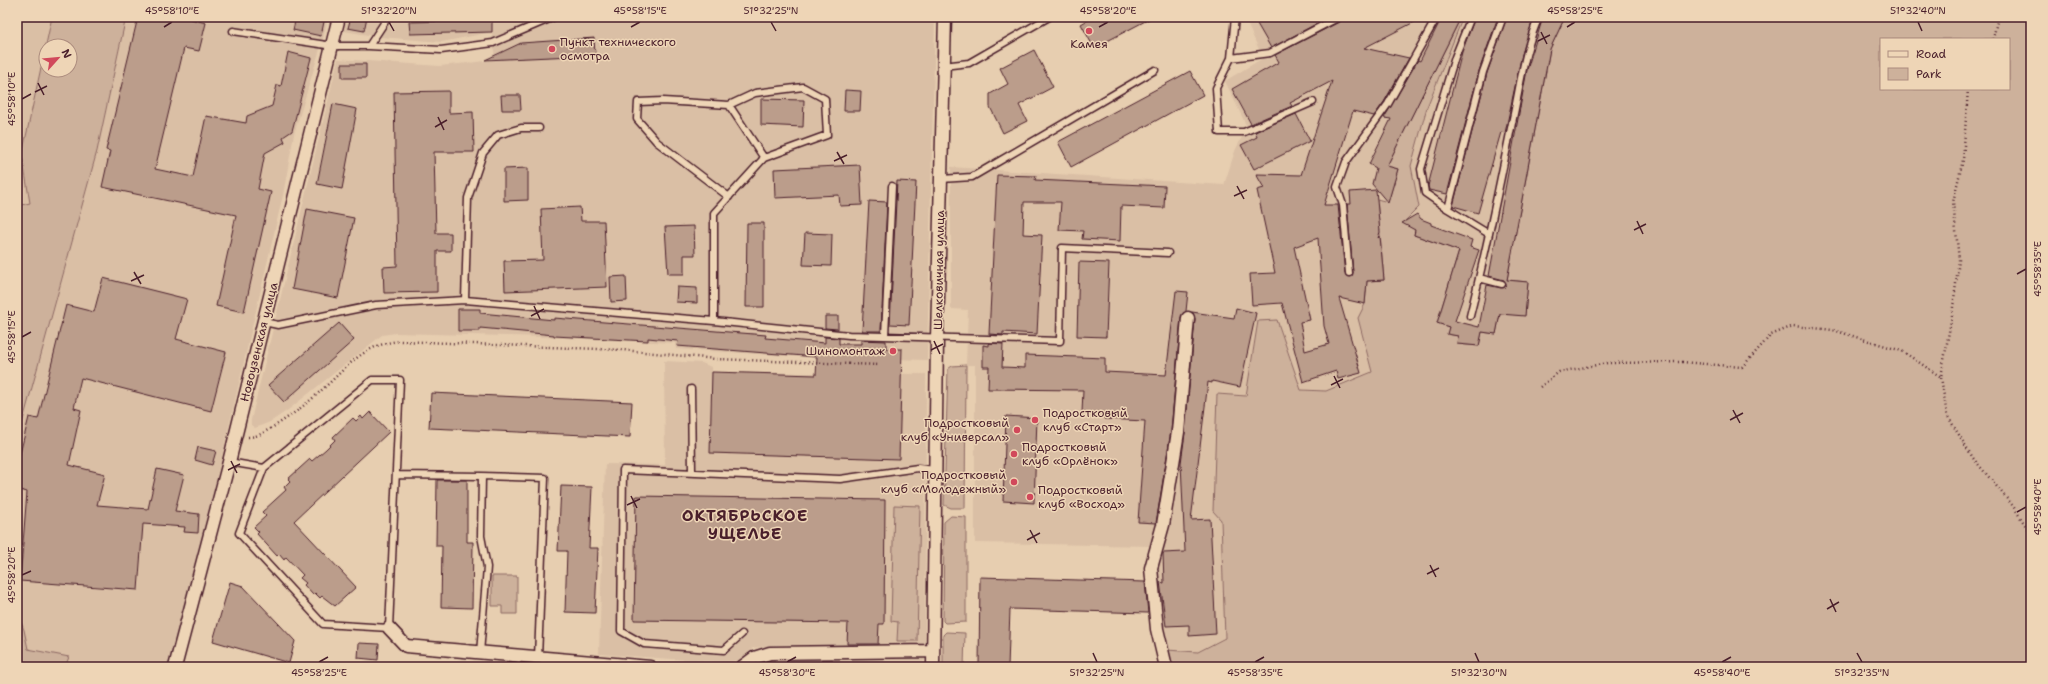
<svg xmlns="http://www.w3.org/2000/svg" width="2048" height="684" viewBox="0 0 2048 684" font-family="'Shantell Sans',sans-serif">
  <rect width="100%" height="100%" fill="#e7ceb0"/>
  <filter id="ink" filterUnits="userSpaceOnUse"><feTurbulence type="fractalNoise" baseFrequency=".025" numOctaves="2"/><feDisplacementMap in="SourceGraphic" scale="8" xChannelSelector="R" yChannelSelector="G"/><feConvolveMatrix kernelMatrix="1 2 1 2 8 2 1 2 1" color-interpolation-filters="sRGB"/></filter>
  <g filter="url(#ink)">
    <path fill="#dabfa5" d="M17,17h35l-30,138 8,48 -13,3z
      M126,17h202l-5,22 -29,95 -11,61 -74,317 -40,155h-152v-225l80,-291z
      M347,17h588l-8,343 -136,-4 -115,-7 -1,-6 -130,-6 -149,-4 -14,2 -94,75 -18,12 -15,6 -4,-3v-5l87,-361 102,7 55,-6 -3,-28 -50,10 -62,-5 -36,-6z
      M1244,17h217l-74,149 11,3 -10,33 -11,-3 7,81 -17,1 -2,23 -7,14 14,54 -46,19 -25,-1 -24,-70 -19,1 -12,75 -29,-2 8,244 -27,14 -32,-2 -11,-104 -180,-3v-178h-9l2,-55 -17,-1v-142l273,18 11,-34 12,-24 -22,-46 38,-23z
      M1463,17h102l-15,32 -43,231 21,2 -3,34 -46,30 -22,-2 -20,-21 -23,-88 1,-5 -11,-8 15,-15 -8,-41 16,-59z
      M664,361l38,2 9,4 1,5 214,2 -1,271 -7,2 -141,-2 -24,3 -14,12 -9,3 -131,-9 6,-190 60,1z
      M917,655l7,4v8h-163l4,-5 10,-4z"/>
    <path fill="#cdb19b" stroke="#8c6863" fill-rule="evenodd" d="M52,17h74l-29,134 -80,291v-236l13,-3 -8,-48zM46,46h24v24h-24z
      M1461,17h2l-36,90 -16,59 8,41 -15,15 11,8 -1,5 45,16 -22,72 12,4 -1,7 10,2 -1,8 22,2 3,-14 14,2 4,-20 25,1 3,-33 -21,-2 43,-231 15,-32h466v650h-861l-4,-17 32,2 27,-14 -4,-118 -8,-9 4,-117 29,2 12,-75 19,-1 24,70 25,1 46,-19 -14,-54 7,-14 2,-23 17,-1 -7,-81 11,3 10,-33 -11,-3zM1881,39h128v50h-128z
      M966,365l-1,143h-14l-7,-3 4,-136 4,-3z
      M894,505l26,1 -3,135h-20l1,-19 -7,-1z
      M951,516l15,1v105l-21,1 -2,-2 1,-99z
      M492,576h25v38h-15v-8h-10z
      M17,611l7,19 4,19 41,8 -4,10h-48z
      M946,632l19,1 -1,34h-21v-32z"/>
    <path fill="#bb9d8b" stroke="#4a1f2b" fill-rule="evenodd" d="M138,17h54l-1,2 15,4 -7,28 -15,-3 -29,121 38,8 13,-61 40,7 1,-7 25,-10 5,-21 4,1 7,-34 23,6 -19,73 -9,6 2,5 -20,11 -7,36 13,3 -27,120 -28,-6 20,-91 -134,-28 8,-36 -4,-1z
      M296,17h29l-4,19 -28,-6z
      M351,17h16l-3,14 -16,-3z
      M446,17h46v15l-82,2 -1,-12 38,-1z
      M1093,17h60l-59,31 -13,-24z
      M1265,17h64l-58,31 -15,-26z
      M1343,17h81l-60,31 45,10 -25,44 -10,14 -21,-5 -29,94h14l7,68 5,4 3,-4 -6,-69h4l-1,-12 26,-2 4,42 -2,6 2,-2 4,44 -17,1 -2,23 -26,-6 22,75 -23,6 -2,-8 -33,11 -21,-79 -30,2 -2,-31 25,-1 -18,-83 7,-2 -8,-14 45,1 31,-94 -42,22 2,3 -41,18 -19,-35 47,-27 -4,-7 66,-34zM1318,238l6,88 5,18 -24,7 -5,-29 10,-2 -16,-73z
      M1442,17h19l-74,149 11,3 -10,34 -16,-19 4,-16 -7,-4 22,-45 -7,-1 34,-58 2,1z
      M1475,17h23l-19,54 -32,123 -18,-4 -1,-4 34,-134z
      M1507,17h27l-12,37 -17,79 -4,-1 -23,81 -25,-7 34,-133z
      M1543,17h22l-15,32 -43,231 21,2 -3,34 -25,-2 -4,20 -14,-2 -3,14 -22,-2 1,-8 -11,-2 2,-7 -12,-4 22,-72 -45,-16 1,-5 -13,-7 15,-9 4,5 10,4v2l41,15 -2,7 9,3 -24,71 24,6 8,-42 14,3 5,-3 -2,-5 -15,-4 38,-206z
      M594,38l1,17 -110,5 36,-17z
      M1034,50l19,37 -34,18 8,16 -24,12 -13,-26v-13l18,-10 -8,-16z
      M342,64h24v14h-24z
      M1190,71l13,24 -132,72 -13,-25z
      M845,90l16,1 -1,20h-16z
      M449,91v22l24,-1 1,40h-40l2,81h15v18h-14v41l-53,1 -1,-26 14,-1 -3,-174z
      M501,95h19l1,15h-19z
      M761,99l43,1 -1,27 -42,-2z
      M333,104l24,5 -15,80 -25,-5z
      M1296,114l14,27 -56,28 -13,-24 16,-8 -2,-5z
      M860,165l2,40 -22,1 -1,-11 -64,3 -1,-29z
      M528,168v32l-24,1v-32z
      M997,175l39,1 -1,4 130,6 -1,22 -43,-2 -1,35 -38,-2 1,-8 -24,-1 2,-28h-37l-1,32 19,1 -5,99 -34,-2v3l-14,-1z
      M897,181l19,1 -7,143 -19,-1z
      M869,201l18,1 -6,129h-19z
      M580,207l1,14h23l3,66 -102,4 -1,-30 39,-1 -2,-51z
      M307,209l47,9 -16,80 -46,-9z
      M747,223h17v84h-18z
      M694,226l1,29h-11v19h-16l-3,-47z
      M805,233l27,1 -1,32 -28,-1z
      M1079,262l30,1 -3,74 -29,-1z
      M626,276l1,25 -16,1 -1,-25z
      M103,278l84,21 -11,40 50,13 -15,59 -130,-33 -7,30 7,2 -12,55 36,9 -8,31 51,4 9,-40 27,6 -9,36 24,3 -1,19 -14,-1 1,-5 -42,-3 -5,66 -118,-9 7,-89 -10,-3v-23l12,-49 9,2 28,-114 28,7z
      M677,287l20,1v15l-21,-1z
      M1176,291l12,1 -2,19 -5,6 -10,114 -15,92 -18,-1 7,-101 -41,-2v-5l-22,-1 1,-23 -95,-1 1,-22h-6v-22l6,1v-3l14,1 -1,23 23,1v-13l80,3v14l61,3z
      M1236,308l20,5 -16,74 -28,-6v2l-4,-1 -17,138 19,-1 6,115 -27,2v-11l-23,1 -6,-44 4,1 -1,-30 22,-1 -4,-89 4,-30 10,-114 -3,-7 42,6z
      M458,309h22v4l74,7v-2l212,17 -1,3 60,5v-6l14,1v6h22v-4l25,1v8h16l-3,110 -189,-6 2,-81 104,3 1,-18 -140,-11 1,-5 -30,-3v3l-94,-5v-1l-74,-7v3h-22z
      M825,316h13v13l-13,-1z
      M339,323l15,17 -70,62 -16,-17z
      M431,393l201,9 -2,35 -201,-9z
      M370,412l19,20 -95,89 62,66 -21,19 -13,-10 -2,2 -5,-5 -2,2 -9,-10 2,-2 -6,-5 3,-3 -17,-18 -2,3 -5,-6 -2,2 -20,-22 2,-2 -5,-5 12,-11 -4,-4 24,-22 -2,-3 6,-6 -2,-2 22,-20 2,2 14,-12 9,-9 -2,-3 20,-19 3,3 5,-5 2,3z
      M1006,416l31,2 -3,85 -31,-2z
      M198,447l18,4 -4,14 -17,-5z
      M437,480h30v62h6l-1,66 -31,-1 1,-61h-6z
      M561,486l31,1 -3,61h9l-3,65 -30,-1 2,-61h-9z
      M636,496l249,4 -1,124h-5l-1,20h-31l1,-21 -214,-3z
      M980,577l165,5 3,31 -138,-4 -2,58h-29z
      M230,582l13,4 52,55 -6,22 -76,-22z
      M359,643l20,1 -1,16 -20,-2z"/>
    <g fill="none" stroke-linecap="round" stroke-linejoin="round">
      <g stroke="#4a1f2b" stroke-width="9">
        <path id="lane" d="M1235,17l-4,41 -15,30 3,44h25l69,-30
          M1471,17l-16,40 -34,112 4,24 23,16 41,25
          M233,31l100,15h36l19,-29
          M369,46l72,4 52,-7 61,-26
          M1231,58l39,-5 69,-36
          M943,66l26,-3 80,-46
          M729,105l35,53
          M941,179l31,-2 183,-107
          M1448,209l35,-137 20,-55
          M1349,273l-6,-68 -6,-18 9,-25 42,-58 49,-87
          M1479,278l23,6
          M465,300l3,-102 15,-45 15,-18 23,-7h18
          M1470,316c16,-64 29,-128 42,-193 8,-35 12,-74 27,-106
          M714,321v-108l50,-55 63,-23 -2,-36 -22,-12 -48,6 -26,12 -66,-4 -25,1 -1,17 20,23 72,55
          M264,322l14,3 98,-20 89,-5 249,21 135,14 211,6 2,-93 106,5
          M885,336l7,-150
          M691,389l1,83
          M229,462l35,6 108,-88h28l-11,248 -66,-4 -84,-91 25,-65
          M396,475l86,1 -1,60 6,31 -7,86
          M482,476l63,2 -7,180
          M742,634l-18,16 -80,-6 -23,-13 2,-161 217,9 78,-11 17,2"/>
      </g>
      <g stroke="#4a1f2b" stroke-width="15">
        <path id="street" d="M389,628l17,18 244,21
          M175,667l54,-205 110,-445
          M742,667l12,-9 16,-5 163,-2
          M933,667l4,-329 8,-321
          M1166,667l-9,-38 -6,-61 12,-43 15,-93 10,-114"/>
      </g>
      <path stroke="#4a1f2b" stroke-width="2.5" stroke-dasharray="1 3" stroke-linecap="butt" d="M1993,39l5,-22
        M1968,89l-5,71 -10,42 6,58 -7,55 -11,62 6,38 26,43 40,48 18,28
        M1540,387l19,-15 48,-9 75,-1 60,5 29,-32 22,-9 40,4 69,21 39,26
        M248,437c10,0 16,-5 25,-10 18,-11 35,-24 51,-39 24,-22 40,-44 76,-47l223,9 93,9 164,6"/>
      <use href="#lane" stroke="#eed5b6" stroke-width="6"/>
      <use href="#street" stroke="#eed5b6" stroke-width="12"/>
    </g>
  </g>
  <path fill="none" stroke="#4a1f2b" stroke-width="1.5" d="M389,22l5,9M771,22l5,9M1918,22l4,9M164,27l8,-5M631,27l9,-5M1099,27l9,-5M1567,27l8,-5M1541,32l6,12M1538,41l12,-6M38,83l6,12M35,92l12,-6M22,99l9,-5M438,117l6,13M435,127l12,-7M837,152l7,12M834,161l13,-6M1237,186l7,13M1234,196l13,-6M1637,221l6,13M1634,230l12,-6M134,272l7,12M2017,274l9,-5M131,281l13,-6M534,306l6,13M531,316l13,-7M22,337l9,-5M934,341l6,13M931,350l12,-6M1334,376l6,12M1331,385l12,-6M1733,410l7,13M1730,420l13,-7M231,461l6,12M228,470l12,-6M631,496l6,12M627,505l13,-6M2017,512l9,-5M1030,530l7,13M1027,540l13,-7M1430,565l6,12M1427,574l12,-6M22,575l9,-4M1830,599l6,13M1827,609l12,-7M1093,653l4,9M1475,653l4,9M1857,653l5,9M319,662l9,-5M787,662l9,-5M1255,662l9,-5M1722,662l9,-5"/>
  <g fill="#d1495b" stroke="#eed5b6" stroke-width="1.5">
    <circle cx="1089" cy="31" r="4"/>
    <circle cx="552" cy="49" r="4"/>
    <circle cx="893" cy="351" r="4"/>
    <circle cx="1035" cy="420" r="4"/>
    <circle cx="1017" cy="430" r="4"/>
    <circle cx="1014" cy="454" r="4"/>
    <circle cx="1014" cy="482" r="4"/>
    <circle cx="1030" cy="497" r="4"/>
  </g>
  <g text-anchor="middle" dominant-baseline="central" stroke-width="3" stroke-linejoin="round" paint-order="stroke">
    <g font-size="12" fill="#4a1f2b" stroke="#eed5b6" text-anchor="start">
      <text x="560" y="42">Пункт технического<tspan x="560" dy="14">осмотра</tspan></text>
      <text x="1089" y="44" text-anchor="middle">Камея</text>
      <text x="885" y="351" text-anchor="end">Шиномонтаж</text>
      <text x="1043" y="413">Подростковый<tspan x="1043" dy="14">клуб «Старт»</tspan></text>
      <text x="1009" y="423" text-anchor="end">Подростковый<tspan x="1009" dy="14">клуб «Универсал»</tspan></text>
      <text x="1022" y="447">Подростковый<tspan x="1022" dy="14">клуб «Орлёнок»</tspan></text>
      <text x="1006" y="475" text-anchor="end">Подростковый<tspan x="1006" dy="14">клуб «Молодежный»</tspan></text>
      <text x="1038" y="490">Подростковый<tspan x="1038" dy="14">клуб «Восход»</tspan></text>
    </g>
    <g font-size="12" fill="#4a1f2b" stroke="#eed5b6">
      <text transform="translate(939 270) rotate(-89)">Шелковичная улица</text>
      <text transform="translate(259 342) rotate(-76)">Новоузенская улица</text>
    </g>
    <g font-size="16" font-weight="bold" letter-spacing="1" fill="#4a1f2b" stroke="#eed5b6">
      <text x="745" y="515">ОКТЯБРЬСКОЕ<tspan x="745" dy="18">УЩЕЛЬЕ</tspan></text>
    </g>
  </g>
  <rect width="2048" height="684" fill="none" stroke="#eed5b6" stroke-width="44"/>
  <rect x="1880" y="38" width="130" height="52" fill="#eed5b6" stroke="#ac8c7e"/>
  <rect x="1888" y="51" width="20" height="6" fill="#eed5b6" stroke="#ac8c7e"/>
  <text x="1916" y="58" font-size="12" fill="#4a1f2b">Road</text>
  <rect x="1888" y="68" width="20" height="12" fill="#cdb19b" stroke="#ac8c7e"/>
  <text x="1916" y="78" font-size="12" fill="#4a1f2b">Park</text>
  <g transform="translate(58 58) rotate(63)"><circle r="19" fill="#eed5b6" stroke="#ac8c7e"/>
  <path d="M0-3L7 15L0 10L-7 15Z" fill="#d1495b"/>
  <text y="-6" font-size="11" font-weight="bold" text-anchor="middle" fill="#4a1f2b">N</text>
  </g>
  <rect x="22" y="22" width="2004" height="640" fill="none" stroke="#4a1f2b" stroke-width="1.5"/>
  <g font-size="10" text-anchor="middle" fill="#4a1f2b">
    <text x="172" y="14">45°58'10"E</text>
    <text x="389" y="14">51°32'20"N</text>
    <text x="640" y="14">45°58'15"E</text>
    <text x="771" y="14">51°32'25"N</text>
    <text x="1108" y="14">45°58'20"E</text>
    <text x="1575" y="14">45°58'25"E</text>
    <text x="1918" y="14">51°32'40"N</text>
    <text transform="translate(11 99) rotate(-90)" y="4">45°58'10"E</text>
    <text transform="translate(2037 269) rotate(-90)" y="4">45°58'35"E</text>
    <text transform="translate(11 337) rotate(-90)" y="4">45°58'15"E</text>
    <text transform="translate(2037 507) rotate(-90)" y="4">45°58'40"E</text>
    <text transform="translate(11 575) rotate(-90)" y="4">45°58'20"E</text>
    <text x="319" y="676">45°58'25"E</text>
    <text x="787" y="676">45°58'30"E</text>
    <text x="1097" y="676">51°32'25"N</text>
    <text x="1255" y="676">45°58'35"E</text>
    <text x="1479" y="676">51°32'30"N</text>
    <text x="1722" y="676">45°58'40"E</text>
    <text x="1862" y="676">51°32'35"N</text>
  </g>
</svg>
